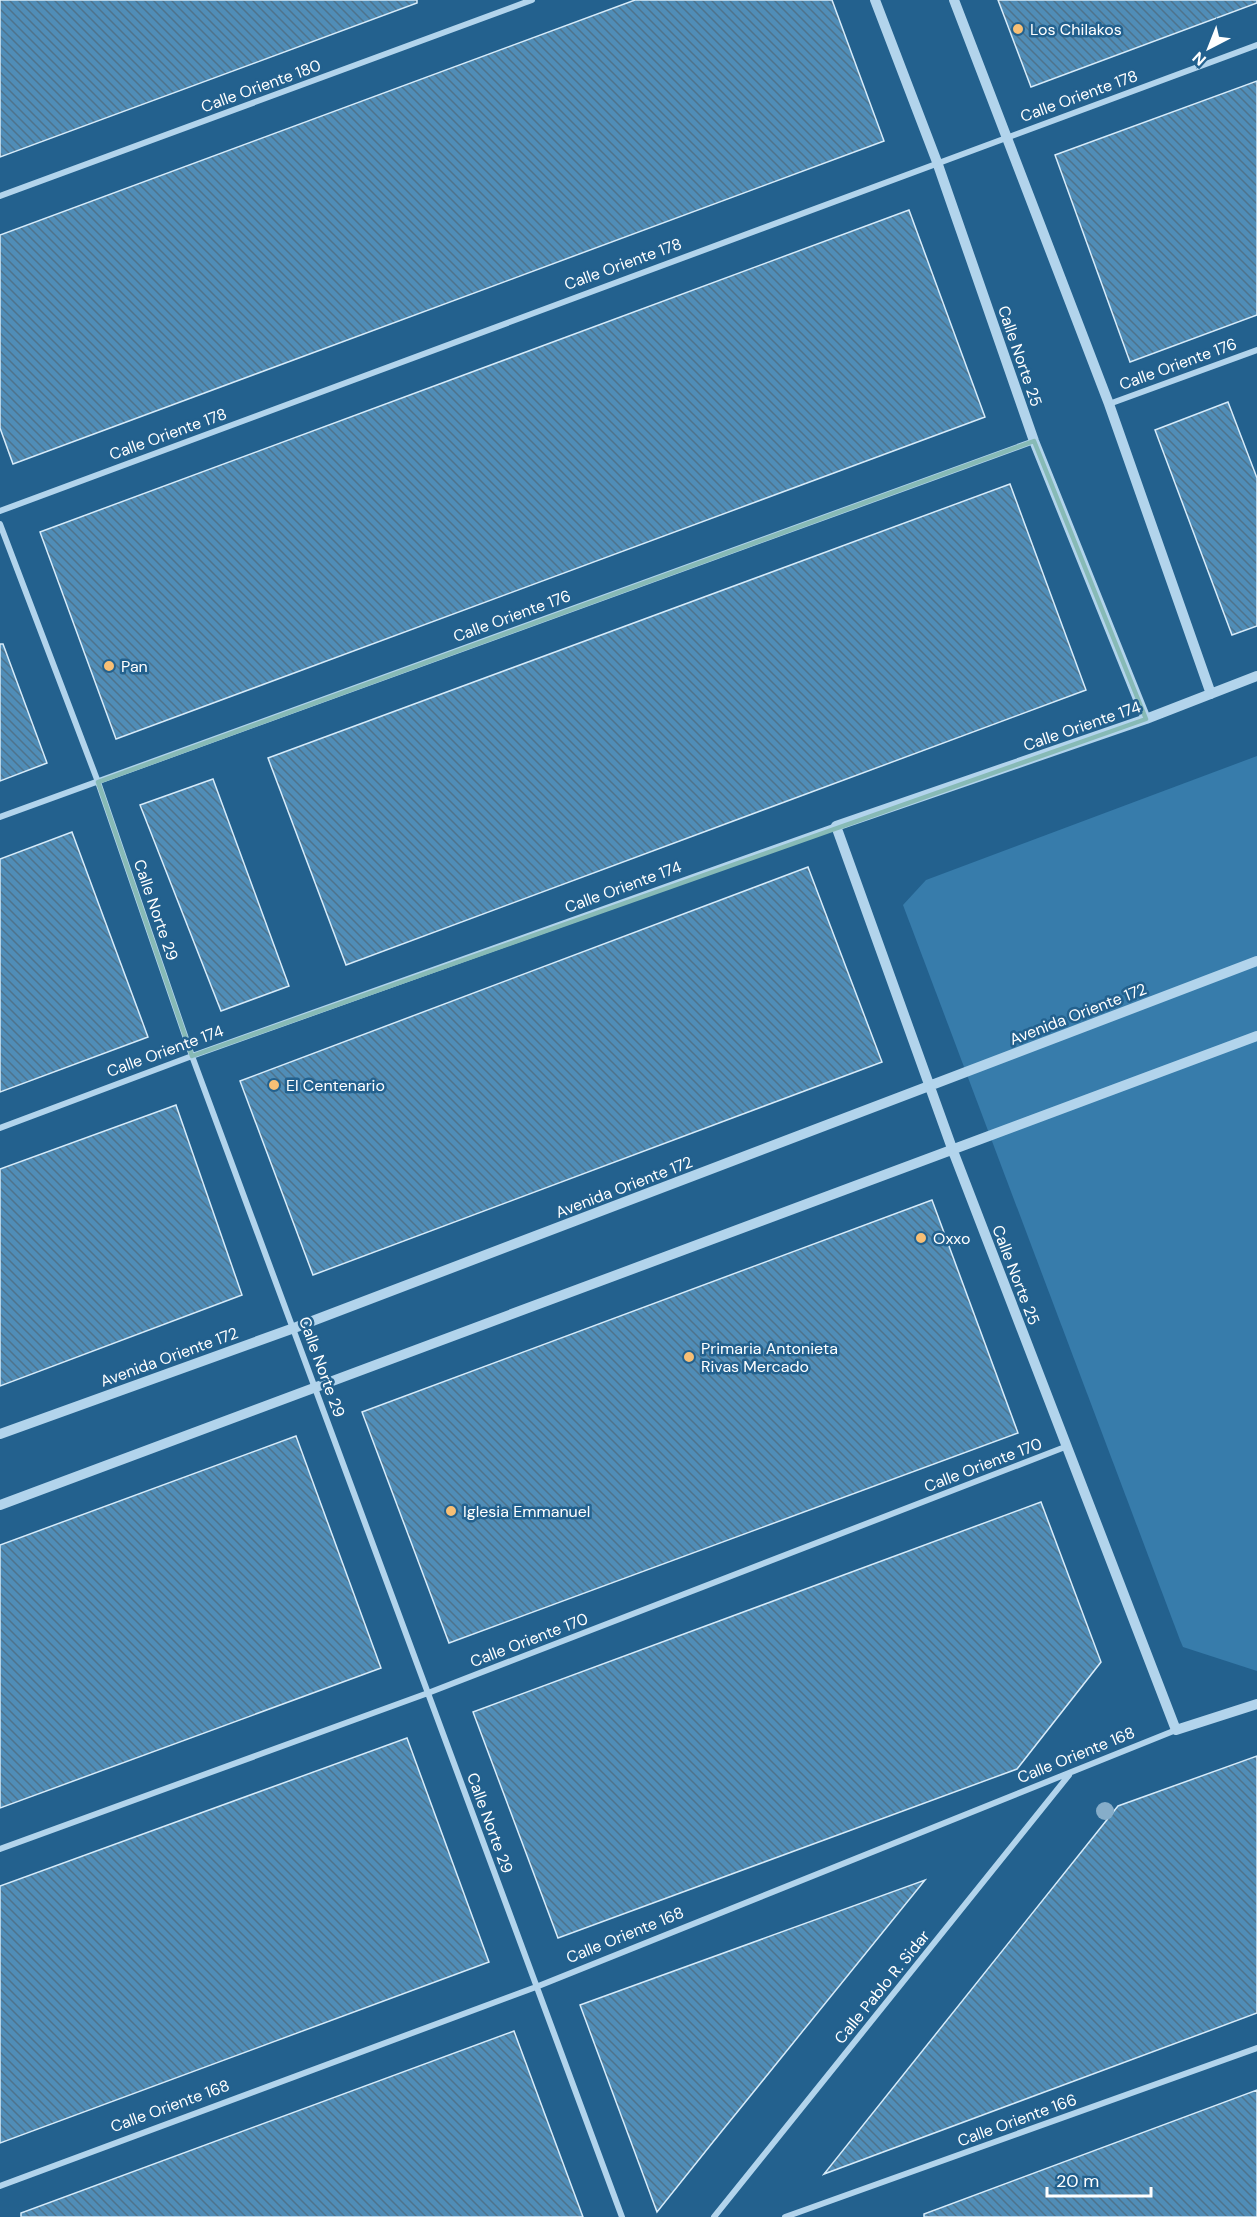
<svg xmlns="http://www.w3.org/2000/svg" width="1257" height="2217" viewBox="0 0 1257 2217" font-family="'DM Sans',sans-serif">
  <defs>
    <pattern id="building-back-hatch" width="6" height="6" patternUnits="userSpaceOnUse" patternTransform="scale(1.5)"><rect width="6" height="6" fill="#508db7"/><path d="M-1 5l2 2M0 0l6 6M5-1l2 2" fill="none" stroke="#4e738c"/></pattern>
  </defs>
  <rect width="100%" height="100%" fill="#23618e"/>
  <path fill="#377cab" d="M1257,756v915l-74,-24 -3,-7 -277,-735 23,-25z"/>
  <path fill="url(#building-back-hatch)" stroke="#d7ebf9" stroke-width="1.5" d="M0,0h417v3l-417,154z
    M635,0h197l52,141 -871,323 -13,-36v-193z
    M998,0h259v3l-226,84z
    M1257,81v234l-127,47 -75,-207z
    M909,210l76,207 -869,322 -76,-207z
    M1228,402l29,76v148l-25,9 -77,-205z
    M1010,484l76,206 -740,275 -78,-207z
    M0,644h3l44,119 -47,18z
    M213,779l76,207 -68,25 -81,-206z
    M72,832l76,205 -148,55v-233z
    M808,867l74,195 -569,213 -73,-194z
    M176,1105l66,190 -242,91v-217z
    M932,1200l86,233 -569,210 -87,-231z
    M296,1436l85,232 -381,140v-263z
    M1041,1502l60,160 -84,107 -459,169 -85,-226z
    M407,1738l82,224 -489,181v-257z
    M1257,1756v257l-433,161 294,-368z
    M925,1880l-212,262 -56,70 -77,-207z
    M514,2031l69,186h-562v-4z
    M1257,2090v127h-333v-3z"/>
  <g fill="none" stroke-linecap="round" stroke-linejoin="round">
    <path stroke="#b2d4ec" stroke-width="6" d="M0,196l532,-196
      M1109,404l148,-54
      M0,511l1257,-466
      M0,524l98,258 94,274 430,1161
      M0,817l1034,-376
      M0,1128l192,-72 644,-230
      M0,1849l428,-156 637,-246
      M0,2186l536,-199 640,-257
      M714,2217l355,-442
      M785,2217l472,-169"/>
    <path stroke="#b2d4ec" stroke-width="10" d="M875,0l62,162 97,279 112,278
      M954,0l155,404 102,290
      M1257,676l-111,43 -310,107 117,325 223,579 81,-26
      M0,1434l294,-106 963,-367
      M0,1505l1257,-469"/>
  </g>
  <circle fill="#86adc9" cx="1105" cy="1811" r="9"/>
  <path fill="none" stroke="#87bab6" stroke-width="4.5" stroke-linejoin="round" d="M1034,441l112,278 -954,337 -94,-274z"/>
  <g fill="#f7bf75" stroke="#23618e" stroke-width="2">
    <circle cx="1018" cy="29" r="6"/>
    <circle cx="109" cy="666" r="6"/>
    <circle cx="274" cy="1085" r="6"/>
    <circle cx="921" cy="1238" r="6"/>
    <circle cx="689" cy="1357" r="6"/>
    <circle cx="451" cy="1511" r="6"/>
  </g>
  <g text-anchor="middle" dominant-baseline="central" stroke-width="5" stroke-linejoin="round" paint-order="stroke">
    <g font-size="16" fill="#fff" stroke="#23618e" text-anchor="start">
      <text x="1030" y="29">Los Chilakos</text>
      <text x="121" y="666">Pan</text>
      <text x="286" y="1085">El Centenario</text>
      <text x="933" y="1238">Oxxo</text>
      <text x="701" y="1348">Primaria Antonieta<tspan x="701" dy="18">Rivas Mercado</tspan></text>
      <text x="463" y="1511">Iglesia Emmanuel</text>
    </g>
    <g font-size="16" fill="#fff" stroke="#23618e">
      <text transform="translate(261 86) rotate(-20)">Calle Oriente 180</text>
      <text transform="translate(1079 96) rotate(-20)">Calle Oriente 178</text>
      <text transform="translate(623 264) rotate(-20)">Calle Oriente 178</text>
      <text transform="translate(1020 356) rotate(71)">Calle Norte 25</text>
      <text transform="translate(1178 364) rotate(-20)">Calle Oriente 176</text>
      <text transform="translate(168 434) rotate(-20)">Calle Oriente 178</text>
      <text transform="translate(512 616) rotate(-20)">Calle Oriente 176</text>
      <text transform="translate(1082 726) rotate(-19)">Calle Oriente 174</text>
      <text transform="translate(623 887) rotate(-20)">Calle Oriente 174</text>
      <text transform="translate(156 910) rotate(71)">Calle Norte 29</text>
      <text transform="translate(1078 1014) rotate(-21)">Avenida Oriente 172</text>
      <text transform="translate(165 1051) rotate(-20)">Calle Oriente 174</text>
      <text transform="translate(624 1187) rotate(-21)">Avenida Oriente 172</text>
      <text transform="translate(1016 1275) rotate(69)">Calle Norte 25</text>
      <text transform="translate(169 1357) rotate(-20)">Avenida Oriente 172</text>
      <text transform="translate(322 1367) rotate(70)">Calle Norte 29</text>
      <text transform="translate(983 1465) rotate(-21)">Calle Oriente 170</text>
      <text transform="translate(529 1640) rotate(-21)">Calle Oriente 170</text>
      <text transform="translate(1076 1755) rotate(-22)">Calle Oriente 168</text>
      <text transform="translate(490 1823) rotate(70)">Calle Norte 29</text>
      <text transform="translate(625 1935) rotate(-22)">Calle Oriente 168</text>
      <text transform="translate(882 1987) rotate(-51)">Calle Pablo R. Sidar</text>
      <text transform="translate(170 2106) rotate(-20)">Calle Oriente 168</text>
      <text transform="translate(1017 2120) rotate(-20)">Calle Oriente 166</text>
    </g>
  </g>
  <g transform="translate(1209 48) rotate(222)" stroke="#23618e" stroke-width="4.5" paint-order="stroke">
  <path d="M0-4.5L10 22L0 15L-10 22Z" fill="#ffffff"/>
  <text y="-9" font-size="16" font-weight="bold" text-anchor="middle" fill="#ffffff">N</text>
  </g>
  <path d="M1047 2187v9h104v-9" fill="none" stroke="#ffffff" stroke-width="3"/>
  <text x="1056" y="2187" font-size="18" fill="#ffffff" stroke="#23618e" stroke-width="4.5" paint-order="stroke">20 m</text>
</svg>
